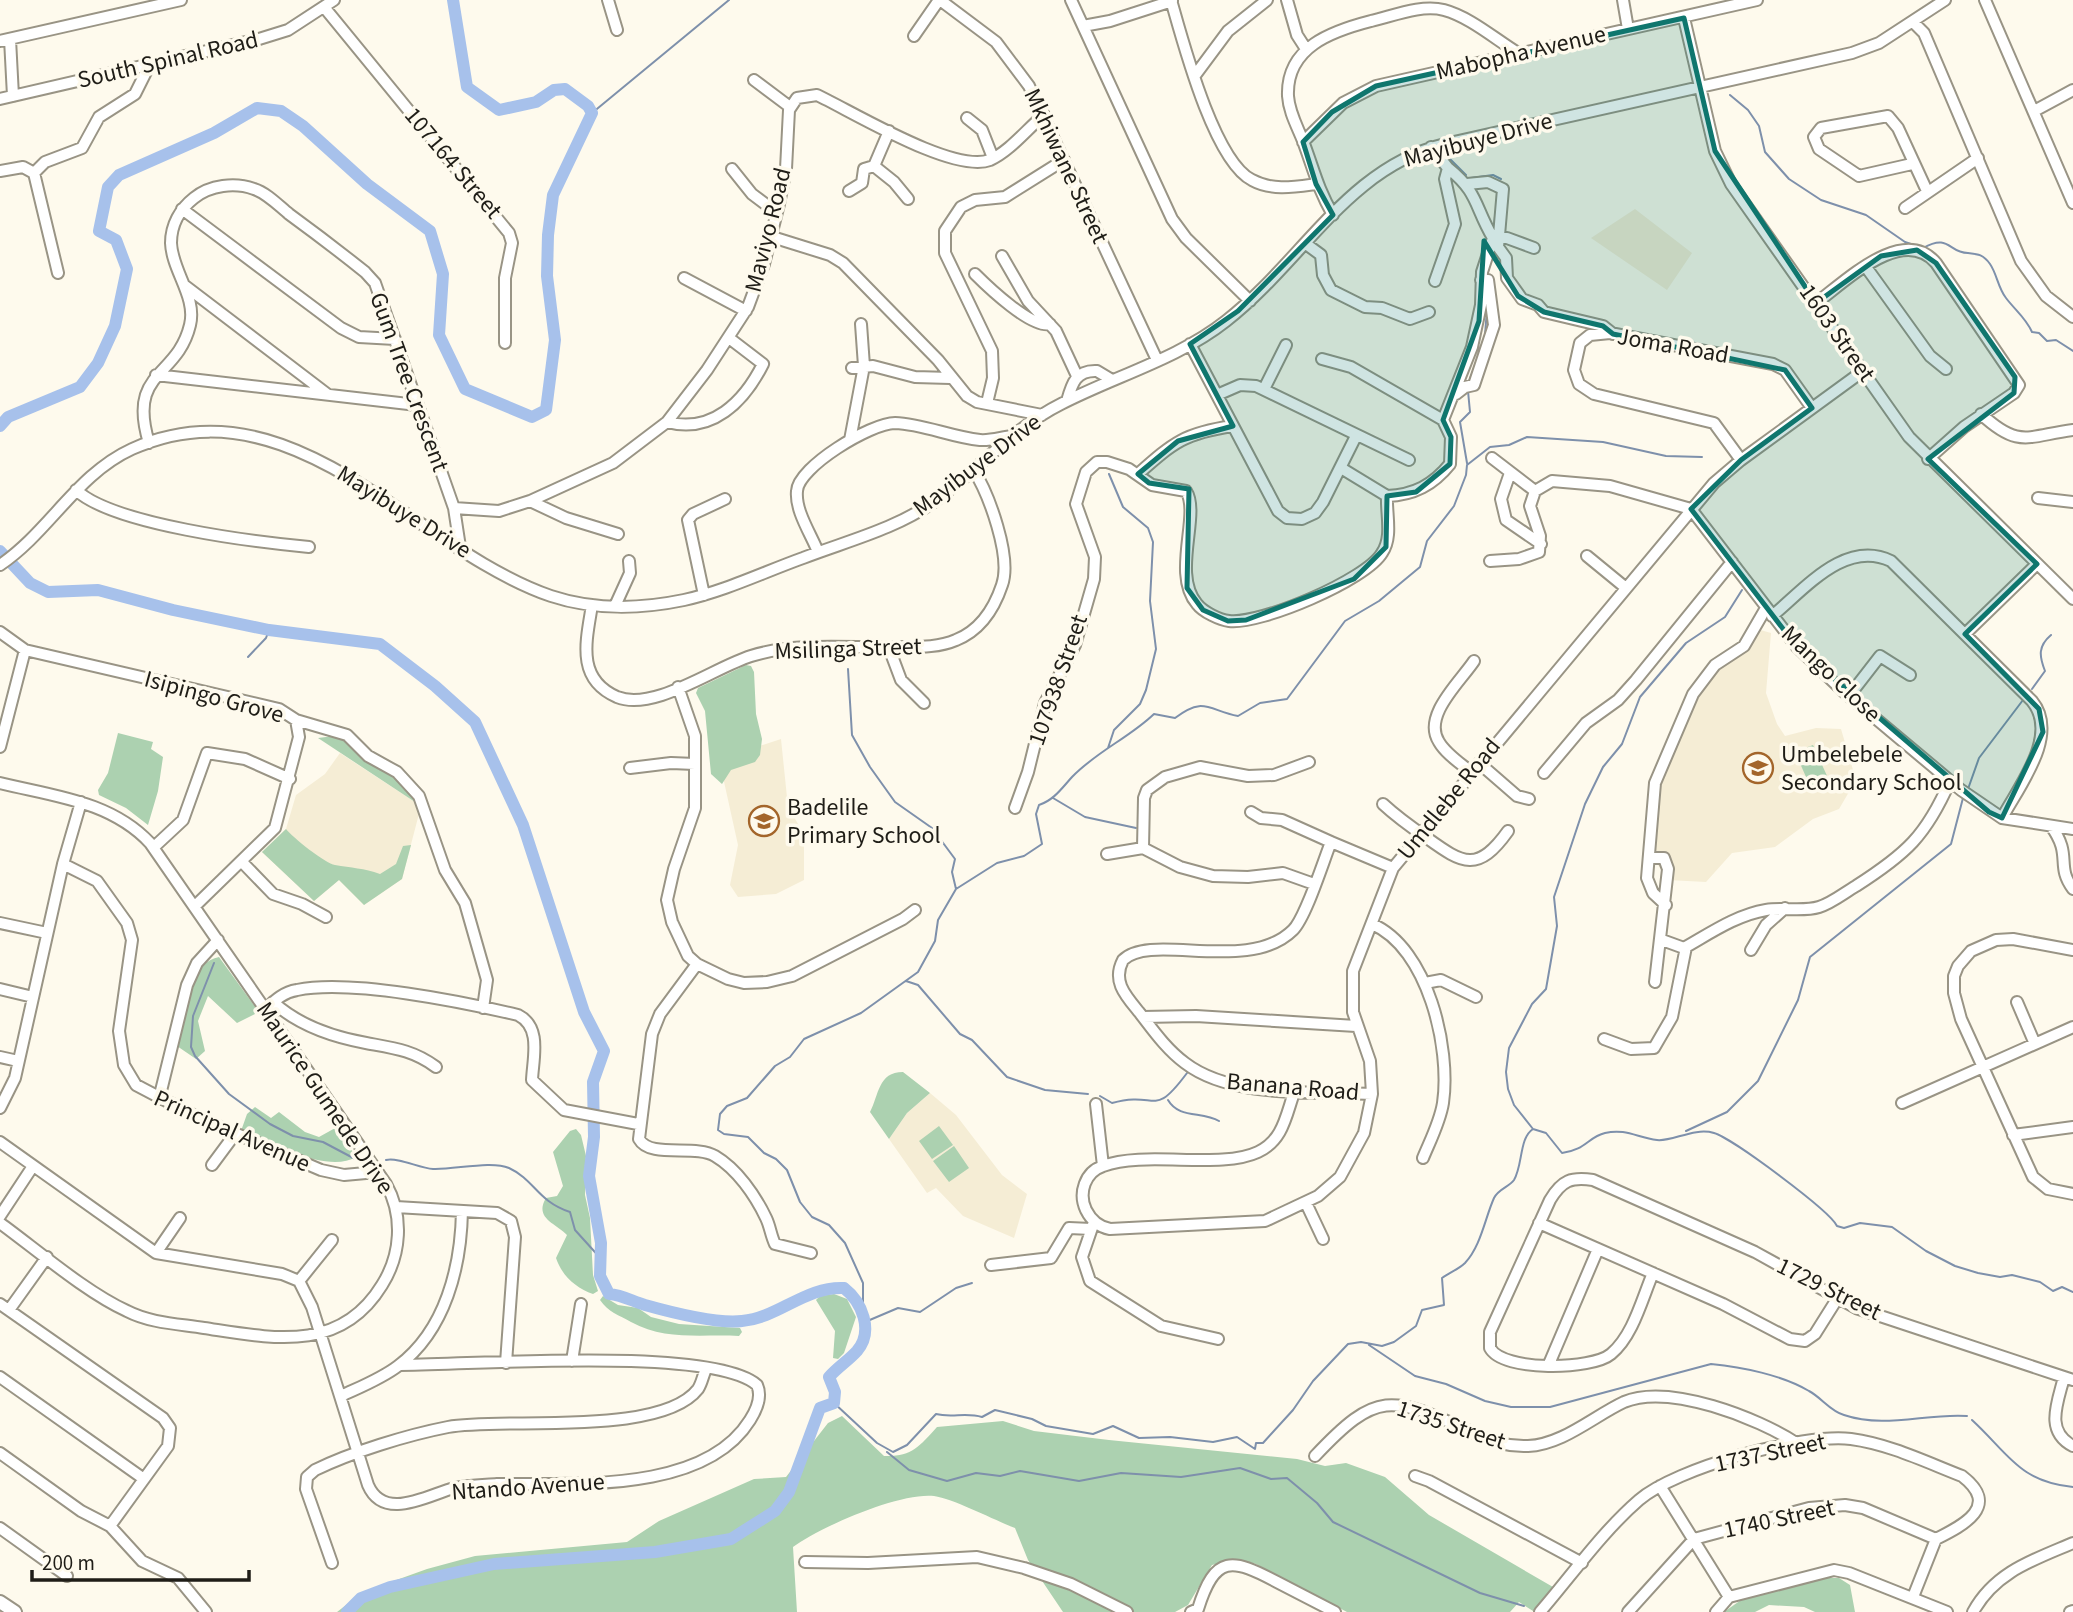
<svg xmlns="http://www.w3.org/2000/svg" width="2073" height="1612" viewBox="0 0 2073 1612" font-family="'Source Sans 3',sans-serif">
  <rect width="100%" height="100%" fill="#fefaed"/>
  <path fill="#f5edd5" d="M1635,209l57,44 -25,37 -76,-52z
    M1757,629l14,4 -5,60 11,31 8,12 31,-8 25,1 15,51 -17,29 -26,10 -38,28 -43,6 -26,29 -38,-2 -14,-21 3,-74 44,-100z
    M781,739l7,68 16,27v46l-28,14 -38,3 -8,-12 8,-40 -19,-86z
    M340,753l81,53 -19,73 -38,26 -25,-25 -25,21 -52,-49 24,-23 10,-34 29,-21z
    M930,1093l26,22 46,60 25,19 -13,44 -51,-22 -27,-28 -9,5 -38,-54 18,-26z"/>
  <path fill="#acd1b0" d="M746,665l5,1 3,6 2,42 6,25 -2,16 -5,7 -24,8 -9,14 -11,-10 -6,-63 -9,-18 2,-5z
    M118,733l35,9 -2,7 12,8 -5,34 -10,34 -22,-17 -27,-13 -1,-5 10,-17z
    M342,735l46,33 33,38 -103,-68z
    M1813,745l15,33 -18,8 -15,-34z
    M286,829c6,8 40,35 49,36 16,3 29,3 45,9l16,-10 7,-18 8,-1 -9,34 -38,26 -25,-25 -25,21 -52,-49z
    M219,957l40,55 -22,11 -29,-27 -10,25 7,30 -9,8 -19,-13c6,-28 8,-82 42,-89z
    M903,1072l27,21 -23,20 -18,26 -19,-27c9,-17 8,-40 33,-40z
    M255,1107l16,11 8,-6 26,20 14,5 18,-10 19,30c-28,17 -87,-14 -115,-26l6,-17z
    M939,1126l14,19 -21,14 -13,-18z
    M576,1129l5,6 5,21 -1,39 5,23 3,57 5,16 -5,3c-17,-6 -31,-18 -37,-36l11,-23c-12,-12 -33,-17 -21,-37l11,-2 6,-10 -10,-34 17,-21z
    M954,1146l15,22 -20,14 -16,-21z
    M834,1294l13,5 9,18 -12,36 -6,6 -5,-1 2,-27 -19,-31 4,-4z
    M603,1296l15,9 20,3 13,9 28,7 61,4 2,4 -3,4c-38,-2 -74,5 -108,-14 -12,-7 -23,-10 -31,-22z
    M842,1416l42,40c27,1 35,-9 53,-29l66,-6 31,10 75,9 188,19 28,7 21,-3 39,14 44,38 124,72 -20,24 -14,-9 -9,10h-163l-91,-48 -19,-5 -25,6 -24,40 -13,7h-112l-35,-52 -13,-32c-21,-8 -61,-29 -81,-32 -34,-4 -114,31 -141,51l4,65h-460l26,-20 64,-23 48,-13 152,-14 32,-21 95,-42 32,-2 42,-54z
    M1827,1578h12l11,7 5,27h-40l-11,-5 -35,-2 -14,7h-31l17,-12z"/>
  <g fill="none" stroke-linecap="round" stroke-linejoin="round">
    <path stroke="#7e90ab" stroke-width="2" d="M1730,95l18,15 11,16 6,26 24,27 32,21 45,15 39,27 18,6c27,-15 25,5 45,5 9,1 15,1 22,11 7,10 8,24 16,34 9,12 20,20 26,34l7,1 8,8 9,-1 17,11
      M592,113l137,-113
      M1449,158l17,17
      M1471,178l22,-3 8,4
      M1494,231l1,-15
      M1485,335l2,-26
      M1469,381l7,-18
      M1467,463l-7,-41 10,-10 -2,-21
      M248,657l18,-19 3,-8
      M848,669l4,66 18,32 25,35 37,26 23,31 -3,13 4,17
      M2032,689l13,-18c-6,-15 -7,-25 6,-36
      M1108,748l6,-18 26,-26 6,-14 10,-41 -6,-48 3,-59 -5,-14 -25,-21 -14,-33
      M1968,789l11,-31 44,-58
      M1053,798l32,19 51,11
      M1206,956h22
      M214,963l-21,53 -2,31 4,9 34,38 41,30 23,12 30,6 34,18
      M906,981l12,4 42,49 12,6 35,37 38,13 43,4
      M1100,1096l12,7c47,-13 40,17 75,-30
      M1168,1100c11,19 34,11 51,21
      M1533,1129l-19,-24 -6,-16 -2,-17 3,-24 23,-44 14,-15 11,-63 -3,-29 31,-93 18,-37 19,-23 18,-47 46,-54 39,-26 17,-27
      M1686,1131l41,-19 31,-31 40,-81 12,-43 141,-113 12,-46
      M386,1160c12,-3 33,8 47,9 21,1 58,-9 76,-1 26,12 28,33 61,44l5,18 28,31
      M863,1312v-29l-18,-40 -16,-18 -17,-8 -12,-15 -13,-32 -11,-11 -12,-6 -16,-16 -24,-3 -6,-4 2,-16 7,-8 20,-8 28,-32 15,-9 14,-18 57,-26 57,-41 17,-31 3,-21 18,-31 41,-26 27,-7 18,-12 -6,-30 3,-9c15,-5 23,-17 33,-28 25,-26 57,-39 82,-63l21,4c29,-22 33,-8 63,-2l22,-13 27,-4 58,-78 34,-20 41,-34 7,-26 27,-35 12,-31 1,-10 23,-18 19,-2 18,-8 76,5 63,14 36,1
      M865,1322l33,-14 22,4 36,-24 16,-5
      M1369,1345l46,31 31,8 39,17 26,6h39l161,-43c31,3 71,11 98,27 13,7 21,20 35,24 41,14 82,-2 123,1
      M834,1403l43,40 16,9 14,-7 29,-31c16,4 30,-2 46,3l13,-7 37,9 14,7 47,8 20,-8 26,12 31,-1 43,5 24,-5 18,12 1,-6h7l30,-33 20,-29 35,-37 13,-2 21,4 12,-4 22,-16 6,-16 22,-5 -2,-27c7,-5 17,-9 23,-15 16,-17 20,-45 29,-65 4,-9 15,-11 20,-18 9,-15 5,-42 19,-51l13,4 16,20c24,-3 26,-16 43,-20 21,-5 33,5 52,7 15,2 37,-13 57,-7 18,5 116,78 123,93l7,2 16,-5 32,4 34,24 29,15 23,7 22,4 12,-2 28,7 13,9 9,-4 11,5
      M1972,1420c37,34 46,61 101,67
      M887,1452l22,18 38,11 29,-8 24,3 20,-5 59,10 42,-8 60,4 59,-9 31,11 16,-1 30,25 16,19 147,71 44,13"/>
    <path stroke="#a7c1eb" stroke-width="12" d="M0,426l8,-9 72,-30 18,-24 17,-37 12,-57 -11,-29 -17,-9 9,-44 11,-12 95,-42 43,-25 24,3 22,15 64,58 63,47 13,43 -4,61 26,54 67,28 14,-7 9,-70 -8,-64 1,-41 5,-40 39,-82 -4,-7 -23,-17 -11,1 -18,12 -37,8 -32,-23 -14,-87
      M0,551l30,32 18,9 50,-2 75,20 96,20 111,14 55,42 40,36 48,103 61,187 20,39 -11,31 1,55 -5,39 12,67 -1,33 9,18c13,1 23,7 36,11 25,7 71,19 97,16 36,-3 64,-35 102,-33 18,14 30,43 13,63 -8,9 -19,16 -28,26l6,15 -1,11 -14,5 -31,84 -14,19 -44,28 -76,13 -161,12 -104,23 -29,11 -14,14"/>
    <g stroke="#999485" stroke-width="14">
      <path id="minor" d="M608,0l9,30
        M940,0l56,42 33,44 128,274
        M1071,0l101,219 14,19 64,63
        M1171,0c12,42 43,161 81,180 20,11 42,7 64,4
        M1287,0l10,35 9,14
        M1623,0l5,29
        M1985,0l88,203
        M324,7l185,226 3,10 -7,35v65
        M1684,18l31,133 16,33 178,253 164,162
        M1914,23l10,10 97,228 25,35 27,21
        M1083,26l27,-5 62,-20
        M914,36l25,-36
        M10,39l3,57
        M0,41l181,-41
        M1196,74l32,-43 39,-31
        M754,80l36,27
        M0,99l259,-60 29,-9 46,-30
        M2034,111l39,-21
        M967,118l15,12 11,28
        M1303,142l40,-39 33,-17 381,-86
        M1431,147l17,21 -3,11 10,45 -20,57
        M1912,164l-53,12 -40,-27 -5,-12 7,-9 67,-12 10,12 29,63
        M874,166l20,16 14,17
        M732,169l20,25 24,18
        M0,171l23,-4 11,6 24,100
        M34,173l11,-11 37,-14 17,-31 36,-23 14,-28
        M1467,184l21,-2 15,7 -5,58 8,11 1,20 15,21 16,6 6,7 59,14 10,8
        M849,191l13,-8 2,-14 10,-3 15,-35
        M1905,208l73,-50
        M182,209l159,119 18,9 36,2
        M1333,215c-16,-28 -19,-45 -30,-74 -6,-15 -14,-29 -15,-45 -2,-49 44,-65 83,-75 22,-5 50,-17 73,-11 26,7 51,29 74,43
        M769,236l61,19 13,8 95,97 29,36 10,6 65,13
        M1493,238h14l27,10
        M1306,244l15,11 2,20 8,15 34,17 17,1 28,11 19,-7
        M1002,256l26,45 28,30 21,45
        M1866,267l64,89 16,13
        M975,274c13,13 57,55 75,50
        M684,278l62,33
        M184,285l143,109
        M1816,303c29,-21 87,-79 120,-40l83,122 -5,8 -50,34 -36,32
        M1190,344l88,167 9,7 15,1 13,-6 8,-11 33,-66
        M1322,359l29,8 92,53
        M852,368l21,-2 42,11 35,1
        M156,375l261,30
        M1264,389l22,-44
        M1456,394l9,-7 9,-2 20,-60 -6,-45h-7
        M1217,395l23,-10 16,1 153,74
        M1067,401c5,-18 9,-31 30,-30l15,9
        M987,403l6,-25 -1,-27 -47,-98v-22l16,-24 14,-7 30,-3 59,-37
        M1981,414c38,35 46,22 92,16
        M667,422c45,12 77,-20 96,-58l-34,-26
        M850,440l14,-74 -3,-42
        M149,443c-22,-73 28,-64 41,-118 7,-28 -18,-54 -19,-82 0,-18 9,-34 23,-45 16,-13 41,-16 60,-9 13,4 25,17 35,25 26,19 51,38 76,58l10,11 79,225 6,39
        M1492,458l43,33
        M1741,460l-27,-37 -120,-29 -15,-10 -5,-14 6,-27 10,-8 20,-2 163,31 12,6 27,38
        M1341,468l46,28c27,-1 46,-11 63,-32l1,-27 -8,-17 29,-73 9,-42 1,-33 11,-34c-19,-32 -14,-45 -45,-70
        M1510,473l-9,26 5,21 35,24
        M1138,474c36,-32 47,-41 95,-48
        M76,490c37,35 180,52 233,57
        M2038,498l35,4
        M530,501l36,17 52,16
        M454,508l45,3 31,-10 83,-38 54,-41 40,-52 41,-63 16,-43 15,-60 7,-35 3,-59 8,-12 20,-3c36,17 137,79 173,65 20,-9 37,-31 54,-45
        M818,552c-7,-18 -23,-41 -21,-61 1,-24 74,-68 98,-68 28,1 56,14 85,17 10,1 22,-3 32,-4
        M1587,556l39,32
        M1490,561l29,-2 20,-7 1,-16 -10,-30 5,-15 17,-10 58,5 81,23 106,138 47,45 117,98 41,28 71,11
        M0,565c49,-33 77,-91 132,-116 160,-72 282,100 419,147 42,14 90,13 133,4 41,-9 80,-28 119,-42 44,-17 93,-29 132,-57 43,-31 78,-73 126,-97 54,-28 117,-45 165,-83 76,-59 122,-154 219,-177l407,-91 27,-10 66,-43
        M704,595l-16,-75 5,-6 32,-15
        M592,605c-6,37 -16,74 25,92 37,15 98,-30 134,-41 48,-15 104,-7 153,-9 18,0 36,0 52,-7 25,-10 38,-31 46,-55 10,-28 -13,-91 -29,-116
        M615,606l15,-33 -1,-12
        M1772,616c33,-27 73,-77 119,-55l141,140c28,34 -13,85 -30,117
        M0,632l25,18 254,59 17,11 3,17 -24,91 -80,78
        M1965,634l72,-70
        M889,648l12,32 23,23
        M678,687l17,49v72l-21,61 -7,31 5,22 16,34 9,8 31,15 16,4 23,-1 25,-6 111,-57 12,-9
        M1849,696l31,-40 30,19
        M296,720l51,15 21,21 29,16 22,24 26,74 20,33 22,77 -4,28
        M0,747l25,-97
        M1479,763l38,33 12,3
        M630,768l41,-5 24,1
        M1471,772c-11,-9 -25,-18 -32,-30 -17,-26 21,-60 35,-81
        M1544,773l42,-50 32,-23 18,-20 96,-118
        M0,783c53,13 111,18 150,60l236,341c18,32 15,71 -4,101 -42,69 -111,53 -178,43 -25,-4 -54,-5 -77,-17 -40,-18 -90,-61 -127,-88
        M1383,804c14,13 28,23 44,34 36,26 51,35 81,-7
        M1015,808l13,-36 17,-69 30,-58 19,-66 1,-22 -19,-53 10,-32 11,-10h10l22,7 23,16 34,6c15,23 -15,83 11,113 6,8 23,16 32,17 31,4 137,-41 153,-68 11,-16 4,-39 5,-57
        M1251,812l10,6 21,2 49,22
        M2051,826c22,30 4,39 22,63
        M154,847l29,-27 24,-67 38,6 45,20
        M1143,848l37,19 33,9 35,1 35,-4 31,11
        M1107,854l36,-6 1,-50 3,-8 18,-13 35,-10 48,9 26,-1 35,-13
        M1649,858h15l4,11 -13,113
        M242,862l31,32 29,10 24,13
        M63,864l34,17 30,42 5,17 -13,91 5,34 12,20 59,31 126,54 23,5 33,-3
        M1666,905l-13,-12 -6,-15 8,-95 38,-89 22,-29 29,-19 22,-38
        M0,923l47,10
        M1372,924c56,24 79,124 71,179 -3,19 -13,38 -20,55
        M1662,940l22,8c25,-14 52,-33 82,-38 17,-3 37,2 53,-3 13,-4 25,-14 37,-21 50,-32 70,-50 94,-105
        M1751,950l15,-25 19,-17
        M2073,950l-60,-11 -17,1 -25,11 -13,15 -4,10v17l7,26 72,158 15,12 25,5
        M697,964l-37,50 -8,20 -13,105c11,20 56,5 76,17 22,13 40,39 51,62 4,8 5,18 9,26l36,9
        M1425,983l16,-3 35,17
        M0,989l33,8
        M273,1002c25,23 60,35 93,41 27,5 47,7 70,24
        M2017,1002l18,42
        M266,1009c9,-9 18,-17 31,-19 54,-11 166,12 221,25 24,12 15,43 14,65l32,30 74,14
        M1143,1017l53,-1 160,10
        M1604,1039l27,10 23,-1 18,-31 14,-70
        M0,1057l18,4
        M1295,1090c-9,24 -11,50 -37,62 -38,18 -113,-2 -155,14 -18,6 -25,27 -17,44 5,10 13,17 24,19l155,-8 53,-25 22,-19 24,-44 8,-39 -2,-33 -17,-49v-41l40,-103 321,-385 27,-23 122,-89
        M1372,1094c-57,-3 -140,5 -187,-31 -19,-14 -32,-33 -46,-51 -14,-17 -27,-31 -16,-52 28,-28 126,14 170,-30 13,-13 30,-68 38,-88l62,26
        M159,1099l28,-114 10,-22 21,-23
        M1902,1103l171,-76
        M1096,1104l7,62
        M0,1108l15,-30 48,-214 18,-62
        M2013,1135l60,-8
        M0,1142l156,111 126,21 17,7 13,26 56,178c16,37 60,10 86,3 14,-3 29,-3 43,-4 76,-1 207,10 253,-64 7,-11 12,-24 7,-35 -45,-39 -289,-20 -357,-20
        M212,1165l23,-31
        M1306,1203l17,36
        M396,1207l101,6 14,8 4,16 -9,126
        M0,1216l33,-50
        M1094,1222l-12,35 8,24 71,45 57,13
        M1539,1223l184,81 67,35 15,2 10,-7 22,-35
        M156,1253l24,-35
        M991,1265l60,-7 18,-30 22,1
        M1653,1273c-11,26 -20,63 -42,81 -19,16 -108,18 -121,-6v-16l60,-132c12,-20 21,-23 43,-20l162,72 101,56 217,72
        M299,1281l33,-41
        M0,1304l163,114 7,10 -2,18 -58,80
        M9,1310l38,-53
        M572,1361l9,-57
        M1549,1364l49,-115
        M0,1377l144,102
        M2064,1377c-6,25 -20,54 9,69
        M341,1396c19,-9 40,-17 57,-30 48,-36 63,-100 64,-155
        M0,1453l81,58 29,15 32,35 36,17 28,34
        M1315,1456c63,-67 76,-60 157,-24 18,9 35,15 56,14 34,-1 66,-30 96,-44 45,-19 134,16 172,41
        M1415,1476l14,5 153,82
        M1660,1486l69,111
        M0,1528l67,48
        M805,1562l63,1 109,-6 47,11 47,16 56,28
        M332,1563l-26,-74 1,-12 8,-7c37,-18 92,-35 133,-43 57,-10 213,10 250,-38 4,-6 5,-14 8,-20
        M1913,1597l23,-58
        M1191,1612l7,-3c17,-55 34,-51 79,-27 19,10 39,20 58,30
        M1540,1612c32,-37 62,-80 99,-112 37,-32 163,-67 212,-61 38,5 75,23 111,37 39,30 2,49 -26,63
        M1628,1612l66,-73 115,-31 36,-3 18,3 73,31
        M1716,1612l13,-15 105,-27 15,3 98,39
        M1973,1612c22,-40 60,-52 100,-69
        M2070,1612l3,-1"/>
    </g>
    <g stroke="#999485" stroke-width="16">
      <path id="major" d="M0,1602l15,10"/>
    </g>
    <use href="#minor" stroke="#fff" stroke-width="10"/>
    <use href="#major" stroke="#fff" stroke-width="12"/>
  </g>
  <path fill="#0f766e" fill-opacity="0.2" stroke="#0f766e" stroke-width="5" stroke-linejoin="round" d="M1684,18l31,133 101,152 65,-47 36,-6 19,13 79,114 -1,16 -86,66 109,105 -72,70 74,75 4,23 -41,86 -13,-6 -192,-165 -106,-138 50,-49 71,-52 -27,-38 -172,-36 -10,-8 -59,-14 -26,-16 -34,-55 -5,80 -36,99 8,17 -1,27 -34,28 -29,4 -1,51 -32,32 -108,41 -18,1 -25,-11 -16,-22 2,-99 -40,-6 -11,-9 40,-33 55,-15 -43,-82 48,-33 95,-96 -17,-31 -13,-42 29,-30 44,-26z"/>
  <defs>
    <g id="school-ring" transform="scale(1.575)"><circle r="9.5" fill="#fefaed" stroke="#a3652a" stroke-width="1.5"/><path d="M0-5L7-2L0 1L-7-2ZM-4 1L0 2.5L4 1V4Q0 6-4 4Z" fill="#a3652a"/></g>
  </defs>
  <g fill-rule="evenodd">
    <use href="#school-ring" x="1758" y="768"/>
    <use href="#school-ring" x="764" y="821"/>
  </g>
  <g text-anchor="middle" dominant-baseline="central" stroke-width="7" stroke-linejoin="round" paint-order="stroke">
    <g font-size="24" fill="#1f1d17" stroke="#fefaed">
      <text transform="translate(1521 53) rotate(-13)">Mabopha Avenue</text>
      <text transform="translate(168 60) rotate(-13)">South Spinal Road</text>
      <text transform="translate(1478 140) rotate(-15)">Mayibuye Drive</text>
      <text transform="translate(453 163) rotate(50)">107164 Street</text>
      <text transform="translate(1066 166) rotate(65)">Mkhiwane Street</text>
      <text transform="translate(768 230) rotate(-76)">Maviyo Road</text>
      <text transform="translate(1837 333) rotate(55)">1603 Street</text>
      <text transform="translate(1673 346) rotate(10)">Joma Road</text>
      <text transform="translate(409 382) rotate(70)">Gum Tree Crescent</text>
      <text transform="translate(977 465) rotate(-37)">Mayibuye Drive</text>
      <text transform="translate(404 512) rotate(32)">Mayibuye Drive</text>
      <text transform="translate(848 649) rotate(-2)">Msilinga Street</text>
      <text transform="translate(1831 674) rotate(44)">Mango Close</text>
      <text transform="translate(1058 680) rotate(-71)">107938 Street</text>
      <text transform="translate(214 697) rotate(15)">Isipingo Grove</text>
      <text transform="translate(1449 799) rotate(-51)">Umdlebe Road</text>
      <text transform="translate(1293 1087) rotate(5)">Banana Road</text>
      <text transform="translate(325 1098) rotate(56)">Maurice Gumede Drive</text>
      <text transform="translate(232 1131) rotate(24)">Principal Avenue</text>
      <text transform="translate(1829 1289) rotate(26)">1729 Street</text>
      <text transform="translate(1451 1425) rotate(18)">1735 Street</text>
      <text transform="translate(1770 1453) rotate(-12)">1737 Street</text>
      <text transform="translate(528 1487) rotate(-4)">Ntando Avenue</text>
      <text transform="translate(1779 1519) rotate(-12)">1740 Street</text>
    </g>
    <g font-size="24" fill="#1f1d17" stroke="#fefaed" text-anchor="start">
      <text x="1781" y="754">Umbelebele<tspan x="1781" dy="28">Secondary School</tspan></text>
      <text x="787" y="807">Badelile<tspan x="787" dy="28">Primary School</tspan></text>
    </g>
  </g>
  <path d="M32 1570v10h217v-10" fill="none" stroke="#1f1d17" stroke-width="3.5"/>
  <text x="42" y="1570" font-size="21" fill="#1f1d17" stroke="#fefaed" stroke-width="5" paint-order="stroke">200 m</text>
</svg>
